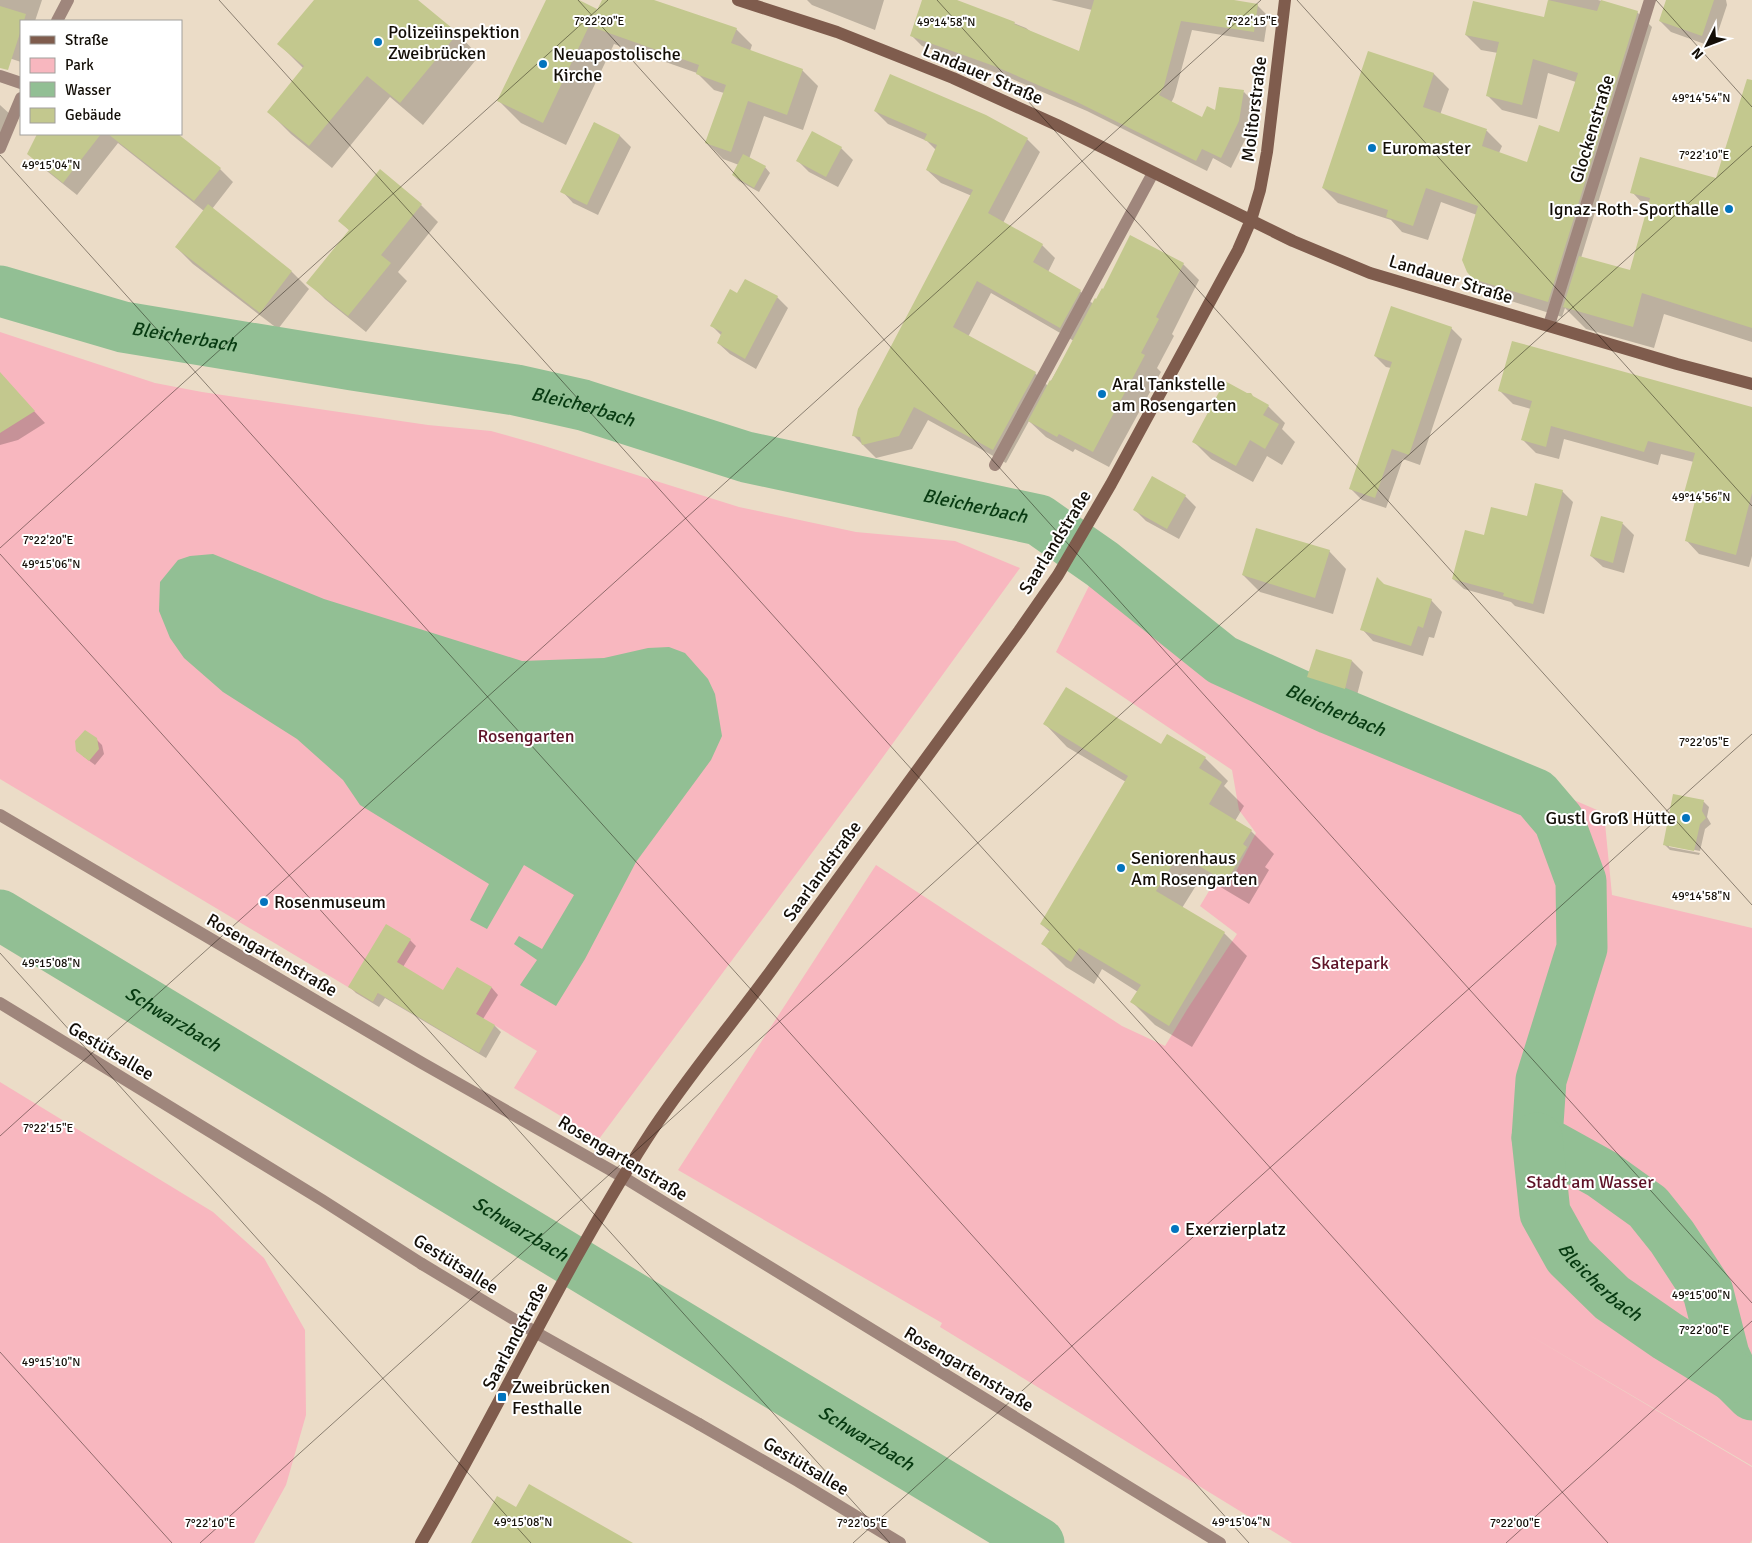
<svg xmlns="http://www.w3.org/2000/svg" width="1752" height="1543" viewBox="0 0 1752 1543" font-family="Signika,sans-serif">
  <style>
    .green { fill: #f8b7bf }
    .water { fill: #92bf94 }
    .shadow { fill: #0003; fill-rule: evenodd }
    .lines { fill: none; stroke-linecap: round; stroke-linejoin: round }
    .river { stroke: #92bf94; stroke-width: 51 }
    .building { fill: #c3c88e }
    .lane { stroke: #9f867c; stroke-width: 12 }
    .street { stroke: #9f867c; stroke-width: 12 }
    .secondary { stroke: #7f5c4d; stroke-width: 12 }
    .ticks { fill: none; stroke: #130e07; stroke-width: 1; stroke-opacity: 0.45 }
    .poi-dot { fill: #0374be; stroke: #fff; stroke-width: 2 }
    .labels { text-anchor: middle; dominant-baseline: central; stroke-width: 4; stroke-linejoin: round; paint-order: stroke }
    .poi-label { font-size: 18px; fill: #130e07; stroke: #fff; text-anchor: start }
    .street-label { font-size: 18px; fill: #130e07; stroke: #fff }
    .park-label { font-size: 18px; fill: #5e1327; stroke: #fff }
    .water-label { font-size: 19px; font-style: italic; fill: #073a11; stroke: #fff }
    .ticks-label { font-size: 12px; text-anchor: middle; fill: #130e07; stroke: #fff; stroke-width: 4; stroke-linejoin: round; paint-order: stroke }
  </style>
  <rect width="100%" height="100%" fill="#ebdcc7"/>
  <path class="green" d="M 0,332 L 155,383 L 202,392 L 428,425 L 491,431 L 541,445 L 739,507 L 856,532 L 955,541 L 1020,568 L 875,768 L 599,1139 L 514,1088 L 537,1051 L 476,1014 L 467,1030 L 385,981 L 373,1002 L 0,779 Z
    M 1107,553 L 1198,631 L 1271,672 L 1370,712 L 1604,813 L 1612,895 L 1752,928 L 1752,1466 L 1490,1312 L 1752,1467 L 1752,1540 L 1750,1543 L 1292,1543 L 940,1327 L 942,1323 L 678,1170 L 876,865 L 1122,1026 L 1165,1046 L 1188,1008 L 1237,934 L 1200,906 L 1215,881 L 1229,885 L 1256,833 L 1239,810 L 1232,770 L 1056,652 L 1095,574 Z
    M 0,1082 L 213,1212 L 264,1258 L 305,1330 L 306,1415 L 286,1485 L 254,1543 L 0,1543 Z"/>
  <path class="water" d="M 213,554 L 324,599 L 522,661 L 604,658 L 648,648 L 669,647 L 685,653 L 708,679 L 715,694 L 722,736 L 711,760 L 636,862 L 585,959 L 556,1006 L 520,985 L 537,960 L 514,944 L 519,936 L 542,949 L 574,895 L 524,865 L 487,929 L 470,920 L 489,884 L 360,805 L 343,780 L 297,739 L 223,692 L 184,658 L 170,638 L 159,611 L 160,582 L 178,560 L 190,556 Z"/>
  <path class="shadow" d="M 0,0 L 42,0 L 35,21 L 21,21 L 21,62 L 0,55 Z
    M 315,0 L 411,0 L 457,33 L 479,56 L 423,125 L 390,97 L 332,168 L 291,134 L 269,112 L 304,69 L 279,44 Z
    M 547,0 L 576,0 L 598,11 L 603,0 L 651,0 L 736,29 L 752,45 L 750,51 L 802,70 L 818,86 L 803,130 L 764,116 L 749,159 L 765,167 L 770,173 L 759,192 L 739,181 L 733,175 L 739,165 L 723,159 L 707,143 L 724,93 L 714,90 L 697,73 L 614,44 L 566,145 L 521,123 L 499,101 Z
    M 807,0 L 884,0 L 875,30 L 812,5 Z
    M 924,0 L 955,0 L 1026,28 L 1031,32 L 1079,53 L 1092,10 L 1051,0 L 1227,0 L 1257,5 L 1268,16 L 1264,42 L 1192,30 L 1174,97 L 1171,103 L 1202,118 L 1216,112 L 1244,92 L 1254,102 L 1249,132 L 1231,168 L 1213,158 L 1207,171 L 1087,111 L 1005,76 L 922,46 L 912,36 Z
    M 1549,0 L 1598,0 L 1637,12 L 1652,27 L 1581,258 L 1631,272 L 1648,209 L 1632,192 L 1717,180 L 1752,115 L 1752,342 L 1664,314 L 1654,348 L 1586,329 L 1565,308 L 1562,317 L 1489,294 L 1474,278 L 1477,215 L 1441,202 L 1428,240 L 1402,232 L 1391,220 L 1338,203 L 1323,188 L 1369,53 L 1434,74 L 1449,89 L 1440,115 L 1487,131 L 1502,146 L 1499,153 L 1528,164 L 1560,133 L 1576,82 L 1548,73 L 1537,119 L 1502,110 L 1487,95 L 1498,53 L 1481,50 L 1466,35 L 1545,19 Z
    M 1667,0 L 1726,0 L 1727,5 L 1713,47 L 1671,32 L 1660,21 Z
    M 0,105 L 12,116 L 0,154 Z
    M 875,111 L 1027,139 L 1040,152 L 1003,223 L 1042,245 L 1055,258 L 1048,272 L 1080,291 L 1093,304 L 1183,264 L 1199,280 L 1172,334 L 1174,336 L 1157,368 L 1161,372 L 1109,467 L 1075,449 L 1073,452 L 1046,437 L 1029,421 L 1006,463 L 928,420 L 912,449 L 876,458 L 853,435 L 972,196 L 941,183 L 927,170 L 936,150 L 927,141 L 888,124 ZM 991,293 L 1074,341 L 1048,386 L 1035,373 L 968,337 Z
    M 594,123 L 620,136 L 631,147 L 598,215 L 573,203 L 562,191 Z
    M 813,133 L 841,148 L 853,160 L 838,187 L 809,172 L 798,161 Z
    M 38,134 L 175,134 L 220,169 L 233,182 L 212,209 L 292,272 L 309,289 L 278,329 L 193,264 L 176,247 L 204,211 L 118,143 L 77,195 L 43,168 L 29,154 Z
    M 421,205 L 438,222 L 398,272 L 407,281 L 366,332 L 325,299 L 308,282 L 350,231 L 340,221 Z
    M 738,295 L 777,297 L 788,308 L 756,369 L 730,354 L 718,343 L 722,336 L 712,326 Z
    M 1451,328 L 1462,339 L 1420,465 L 1403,459 L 1386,508 L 1362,500 L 1351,489 L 1391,368 L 1386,367 L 1375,356 Z
    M 0,374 L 45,423 L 18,440 L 0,445 Z
    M 1500,391 L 1752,408 L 1752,556 L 1749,567 L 1699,554 L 1686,540 L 1696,503 L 1686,493 L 1694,462 L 1661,454 L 1658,465 L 1564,439 L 1559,459 L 1536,453 L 1523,440 L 1531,409 L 1513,404 Z
    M 1254,398 L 1268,406 L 1285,423 L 1282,429 L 1295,442 L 1282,465 L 1267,456 L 1253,482 L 1211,459 L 1193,441 Z
    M 1562,491 L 1573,502 L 1544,614 L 1515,606 L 1511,602 L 1464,589 L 1453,579 Z
    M 1185,496 L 1196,507 L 1179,539 L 1146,521 L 1135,510 Z
    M 1601,518 L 1623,524 L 1634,535 L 1624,573 L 1603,567 L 1591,556 Z
    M 1329,551 L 1346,569 L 1333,614 L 1260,592 L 1243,575 Z
    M 1384,586 L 1431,600 L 1442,612 L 1434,638 L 1429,637 L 1423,656 L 1373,641 L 1362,629 Z
    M 1352,661 L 1363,672 L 1356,699 L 1319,688 L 1308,676 Z
    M 1045,724 L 1162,746 L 1205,758 L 1228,781 L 1224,786 L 1244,806 L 1235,821 L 1251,831 L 1274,854 L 1265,867 L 1269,870 L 1249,904 L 1202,876 L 1182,908 L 1224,933 L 1247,956 L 1192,1047 L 1155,1025 L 1132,1002 L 1138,992 L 1102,969 L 1094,984 L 1066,967 L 1043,944 L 1050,932 L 1041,924 L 1126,782 L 1067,747 Z
    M 96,739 L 102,745 L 104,754 L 95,765 L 83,756 Z
    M 1674,796 L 1704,802 L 1709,807 L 1707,817 L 1711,824 L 1705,829 L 1700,851 L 1669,845 L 1669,847 L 1700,853 L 1699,855 L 1670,850 L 1664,844 Z
    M 410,940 L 416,946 L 403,967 L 444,992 L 458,969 L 492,988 L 498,995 L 483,1019 L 495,1026 L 501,1032 L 486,1058 L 385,998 L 379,1007 L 356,993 L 350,987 Z"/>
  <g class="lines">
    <g class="river">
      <path id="s1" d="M 0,291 L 123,327 L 353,365 L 516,390 L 583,405 L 746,457 L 1039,520 L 1102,564 L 1222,660 L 1330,709 L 1536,794 L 1559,821 L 1581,881 L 1582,948 L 1541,1080 L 1537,1138 L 1602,1174 L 1648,1207 L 1672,1237 L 1708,1292 L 1724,1355 L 1734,1377 L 1752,1395"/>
      <path id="s2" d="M 0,915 L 1039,1543"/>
      <path id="s3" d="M 1537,1138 L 1545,1213 L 1569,1256 L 1612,1298 L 1667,1336 L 1734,1377"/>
    </g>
  </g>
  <path class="building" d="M 314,0 L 418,0 L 458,33 L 400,103 L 367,76 L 309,146 L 267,112 L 304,66 L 277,44 Z
    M 546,0 L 579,0 L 597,9 L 543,123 L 497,101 Z
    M 602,0 L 654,0 L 737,28 L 731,43 L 803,69 L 787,115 L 748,101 L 731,152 L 705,143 L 726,85 L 696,74 L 699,65 L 589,26 Z
    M 922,0 L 957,0 L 1015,22 L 1014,24 L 1079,51 L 1094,0 L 1234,0 L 1258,4 L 1254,32 L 1181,21 L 1164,86 L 1159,95 L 1202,117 L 1207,106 L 1215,110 L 1219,87 L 1244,90 L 1239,121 L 1221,158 L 1202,149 L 1196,161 L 1075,101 L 994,66 L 910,36 Z
    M 1548,0 L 1597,11 L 1601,0 L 1638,11 L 1548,302 L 1473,279 L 1467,272 L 1462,260 L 1478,206 L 1426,188 L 1413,226 L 1386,217 L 1388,210 L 1322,188 L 1368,51 L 1434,73 L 1423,107 L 1487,129 L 1482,146 L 1527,162 L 1539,125 L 1559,132 L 1578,73 L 1533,59 L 1522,105 L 1486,96 L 1499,42 L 1465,35 L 1473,1 L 1544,17 Z
    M 1666,0 L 1714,0 L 1702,36 L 1659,21 Z
    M 0,6 L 26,14 L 24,21 L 21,21 L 21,30 L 8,70 L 0,68 Z
    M 890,74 L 986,115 L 1028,138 L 988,213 L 1043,244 L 1033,262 L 1081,290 L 1060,328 L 977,281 L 953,327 L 1036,372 L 993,450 L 914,407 L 899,436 L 862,445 L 860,437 L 852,436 L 858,409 L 973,190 L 926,170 L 937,145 L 924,140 L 927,134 L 874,111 Z
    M 1747,79 L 1752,80 L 1752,328 L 1642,293 L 1633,327 L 1563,307 L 1579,256 L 1630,270 L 1650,198 L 1630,193 L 1640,157 L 1716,178 Z
    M 594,122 L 620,135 L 587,205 L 560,192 Z
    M 812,131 L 842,147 L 826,177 L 796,161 Z
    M 37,134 L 101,134 L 63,183 L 27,154 Z
    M 108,134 L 178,134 L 221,168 L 194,201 Z
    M 743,154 L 766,166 L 754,188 L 732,175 Z
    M 380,169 L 422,204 L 381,255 L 391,263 L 348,316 L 306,283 L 349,230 L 338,221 Z
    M 208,204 L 292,271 L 260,313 L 175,247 Z
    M 1130,235 L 1184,263 L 1156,317 L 1159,319 L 1141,353 L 1145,355 L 1093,452 L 1059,434 L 1057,437 L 1028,421 L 1050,380 L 1051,381 L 1095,298 L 1096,299 L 1102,288 L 1103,289 Z
    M 745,279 L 778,296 L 745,359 L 717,343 L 722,332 L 710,326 L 730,289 L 737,293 Z
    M 1391,306 L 1452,327 L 1409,455 L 1392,449 L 1375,498 L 1349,489 L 1392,362 L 1374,356 Z
    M 1512,341 L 1752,407 L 1752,493 L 1736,555 L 1685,541 L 1696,497 L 1684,493 L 1695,453 L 1648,441 L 1644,452 L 1551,426 L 1546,447 L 1521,440 L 1532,401 L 1498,391 Z
    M 0,372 L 35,411 L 0,433 Z
    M 1225,381 L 1247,393 L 1251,393 L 1253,396 L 1269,405 L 1263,415 L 1279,424 L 1265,449 L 1250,440 L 1236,466 L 1192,442 Z
    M 1152,476 L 1186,495 L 1167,529 L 1133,510 Z
    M 1535,483 L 1563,490 L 1533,604 L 1503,596 L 1504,593 L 1452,579 L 1465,530 L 1484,535 L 1491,507 L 1527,516 Z
    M 1601,516 L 1623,522 L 1613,563 L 1590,556 Z
    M 1256,528 L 1330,550 L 1315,598 L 1242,575 Z
    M 1377,577 L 1384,584 L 1432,599 L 1423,628 L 1418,626 L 1411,646 L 1360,630 Z
    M 1316,649 L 1352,660 L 1345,689 L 1307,677 Z
    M 1066,687 L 1161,744 L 1167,734 L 1206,757 L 1199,768 L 1222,782 L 1209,804 L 1252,830 L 1243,844 L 1247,847 L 1226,882 L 1179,854 L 1156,891 L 1225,932 L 1169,1026 L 1130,1002 L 1141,985 L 1079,948 L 1071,962 L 1041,944 L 1050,930 L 1040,924 L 1128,776 L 1043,724 Z
    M 85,730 L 97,738 L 99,749 L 89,761 L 76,751 L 75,741 Z
    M 1673,794 L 1704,800 L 1702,811 L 1706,818 L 1700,824 L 1694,851 L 1663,845 Z
    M 386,924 L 411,939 L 397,962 L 443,990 L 457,967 L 492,987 L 476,1014 L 495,1025 L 479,1053 L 378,993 L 373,1002 L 348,987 Z
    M 529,1484 L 633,1543 L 471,1543 L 497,1496 L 516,1507 Z"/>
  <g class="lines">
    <path class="lane" d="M 995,465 L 1153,173
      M 0,1003 L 322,1200 L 422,1264
      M 699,1424 L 798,1481 L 900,1543"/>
    <path class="street" d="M 57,21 L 68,0
      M 0,76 L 21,83
      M 0,148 L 21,98
      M 1549,325 L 1650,0
      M 0,815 L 422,1063 L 623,1177 L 1220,1543
      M 422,1264 L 535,1332 L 699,1424"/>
    <path class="secondary" d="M 738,0 L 837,32 L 953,78 L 1057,125 L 1293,241 L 1370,273 L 1677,364 L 1752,384
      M 421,1543 C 498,1410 563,1270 646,1140 C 683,1082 729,1028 770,972 C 853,859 936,745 1019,631 L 1058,575 L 1111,484 L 1238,250 L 1251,220 L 1260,190 L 1267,152 L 1285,0"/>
  </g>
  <path class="ticks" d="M 219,0 L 1608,1543M 578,0 L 1752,1303M 937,0 L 1752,905M 1297,0 L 1752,506M 1656,0 L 1752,107M 0,155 L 1249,1543M 0,548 L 608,0M 0,554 L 890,1543M 0,953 L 531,1543M 0,1136 L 1261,0M 0,1352 L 172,1543M 200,1543 L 1752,146M 853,1543 L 1752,734M 1506,1543 L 1752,1321"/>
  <g class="poi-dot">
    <circle cx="378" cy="42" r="5"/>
    <circle cx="543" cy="64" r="5"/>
    <circle cx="1372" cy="148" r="5"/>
    <circle cx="1729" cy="209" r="5"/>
    <circle cx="1102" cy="394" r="5"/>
    <circle cx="1686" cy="818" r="5"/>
    <circle cx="1121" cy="868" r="5"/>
    <circle cx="264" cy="902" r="5"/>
    <circle cx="1175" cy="1229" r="5"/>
    <rect x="497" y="1392" width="10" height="10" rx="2.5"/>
  </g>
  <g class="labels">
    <g class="poi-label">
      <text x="388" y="32">Polizeiinspektion<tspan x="388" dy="21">Zweibrücken</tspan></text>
      <text x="553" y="54">Neuapostolische<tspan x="553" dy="21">Kirche</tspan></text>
      <text x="1382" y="148">Euromaster</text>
      <text x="1719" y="209" text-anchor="end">Ignaz-Roth-Sporthalle</text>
      <text x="1112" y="384">Aral Tankstelle<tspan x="1112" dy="21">am Rosengarten</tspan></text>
      <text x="1676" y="818" text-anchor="end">Gustl Groß Hütte</text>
      <text x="1131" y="858">Seniorenhaus<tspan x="1131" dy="21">Am Rosengarten</tspan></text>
      <text x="274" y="902">Rosenmuseum</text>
      <text x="1185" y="1229">Exerzierplatz</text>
      <text x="512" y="1387">Zweibrücken<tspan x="512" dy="21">Festhalle</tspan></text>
    </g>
    <g class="street-label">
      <text transform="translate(983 74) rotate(23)">Landauer Straße</text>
      <text transform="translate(1254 109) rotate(-83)">Molitorstraße</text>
      <text transform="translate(1592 129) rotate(-73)">Glockenstraße</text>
      <text transform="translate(1451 279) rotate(17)">Landauer Straße</text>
      <text transform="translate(1055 542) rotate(-58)">Saarlandstraße</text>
      <text transform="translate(822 871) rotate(-54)">Saarlandstraße</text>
      <text transform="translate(272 955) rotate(30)">Rosengartenstraße</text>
      <text transform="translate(111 1051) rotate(31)">Gestütsallee</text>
      <text transform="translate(623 1158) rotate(31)">Rosengartenstraße</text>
      <text transform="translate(456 1264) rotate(32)">Gestütsallee</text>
      <text transform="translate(515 1336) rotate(-62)">Saarlandstraße</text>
      <text transform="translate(969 1369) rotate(31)">Rosengartenstraße</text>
      <text transform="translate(806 1466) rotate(31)">Gestütsallee</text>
    </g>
    <g class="park-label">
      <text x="526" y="736">Rosengarten</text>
      <text x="1350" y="963">Skatepark</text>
      <text x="1590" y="1182">Stadt am Wasser</text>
    </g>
    <g class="water-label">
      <text stroke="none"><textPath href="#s1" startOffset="190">Bleicherbach</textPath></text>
      <text stroke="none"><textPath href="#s1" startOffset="595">Bleicherbach</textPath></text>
      <text stroke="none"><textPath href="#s1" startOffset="1000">Bleicherbach</textPath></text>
      <text stroke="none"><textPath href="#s1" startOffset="1420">Bleicherbach</textPath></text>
      <text stroke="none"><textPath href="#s2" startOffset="202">Schwarzbach</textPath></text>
      <text stroke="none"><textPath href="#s2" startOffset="608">Schwarzbach</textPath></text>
      <text stroke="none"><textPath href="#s3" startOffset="165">Bleicherbach</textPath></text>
      <text stroke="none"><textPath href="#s2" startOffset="1012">Schwarzbach</textPath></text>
    </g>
  </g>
  <g class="ticks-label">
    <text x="599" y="25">7°22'20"E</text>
    <text x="1252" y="25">7°22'15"E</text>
    <text x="946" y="26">49°14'58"N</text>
    <text x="1701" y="102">49°14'54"N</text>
    <text x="1704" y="159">7°22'10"E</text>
    <text x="51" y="169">49°15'04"N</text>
    <text x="1701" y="501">49°14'56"N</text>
    <text x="48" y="544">7°22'20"E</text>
    <text x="51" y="568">49°15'06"N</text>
    <text x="1704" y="746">7°22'05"E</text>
    <text x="1701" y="900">49°14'58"N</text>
    <text x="51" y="967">49°15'08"N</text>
    <text x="48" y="1132">7°22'15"E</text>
    <text x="1701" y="1299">49°15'00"N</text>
    <text x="1704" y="1334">7°22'00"E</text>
    <text x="51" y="1366">49°15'10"N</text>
    <text x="523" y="1526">49°15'08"N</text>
    <text x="1241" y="1526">49°15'04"N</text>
    <text x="210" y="1527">7°22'10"E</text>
    <text x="862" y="1527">7°22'05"E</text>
    <text x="1515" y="1527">7°22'00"E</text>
  </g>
  <rect x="20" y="20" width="162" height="115" fill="#ffffff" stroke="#a19f9c"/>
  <rect x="30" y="36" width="25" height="8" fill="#7f5c4d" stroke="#a19f9c"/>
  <text x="65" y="45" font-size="15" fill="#130e07">Straße</text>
  <rect x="30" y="58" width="25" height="15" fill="#f8b7bf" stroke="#a19f9c"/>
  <text x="65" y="70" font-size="15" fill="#130e07">Park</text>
  <rect x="30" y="82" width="25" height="15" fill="#92bf94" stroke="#a19f9c"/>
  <text x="65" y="95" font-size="15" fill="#130e07">Wasser</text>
  <rect x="30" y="108" width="25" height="15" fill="#c3c88e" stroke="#a19f9c"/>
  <text x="65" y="120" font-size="15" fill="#130e07">Gebäude</text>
  <g transform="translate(1707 45) rotate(228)" stroke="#ffffff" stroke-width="4" paint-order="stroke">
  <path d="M0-4L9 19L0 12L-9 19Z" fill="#130e07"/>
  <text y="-8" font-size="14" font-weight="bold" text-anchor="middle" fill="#130e07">N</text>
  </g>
</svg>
